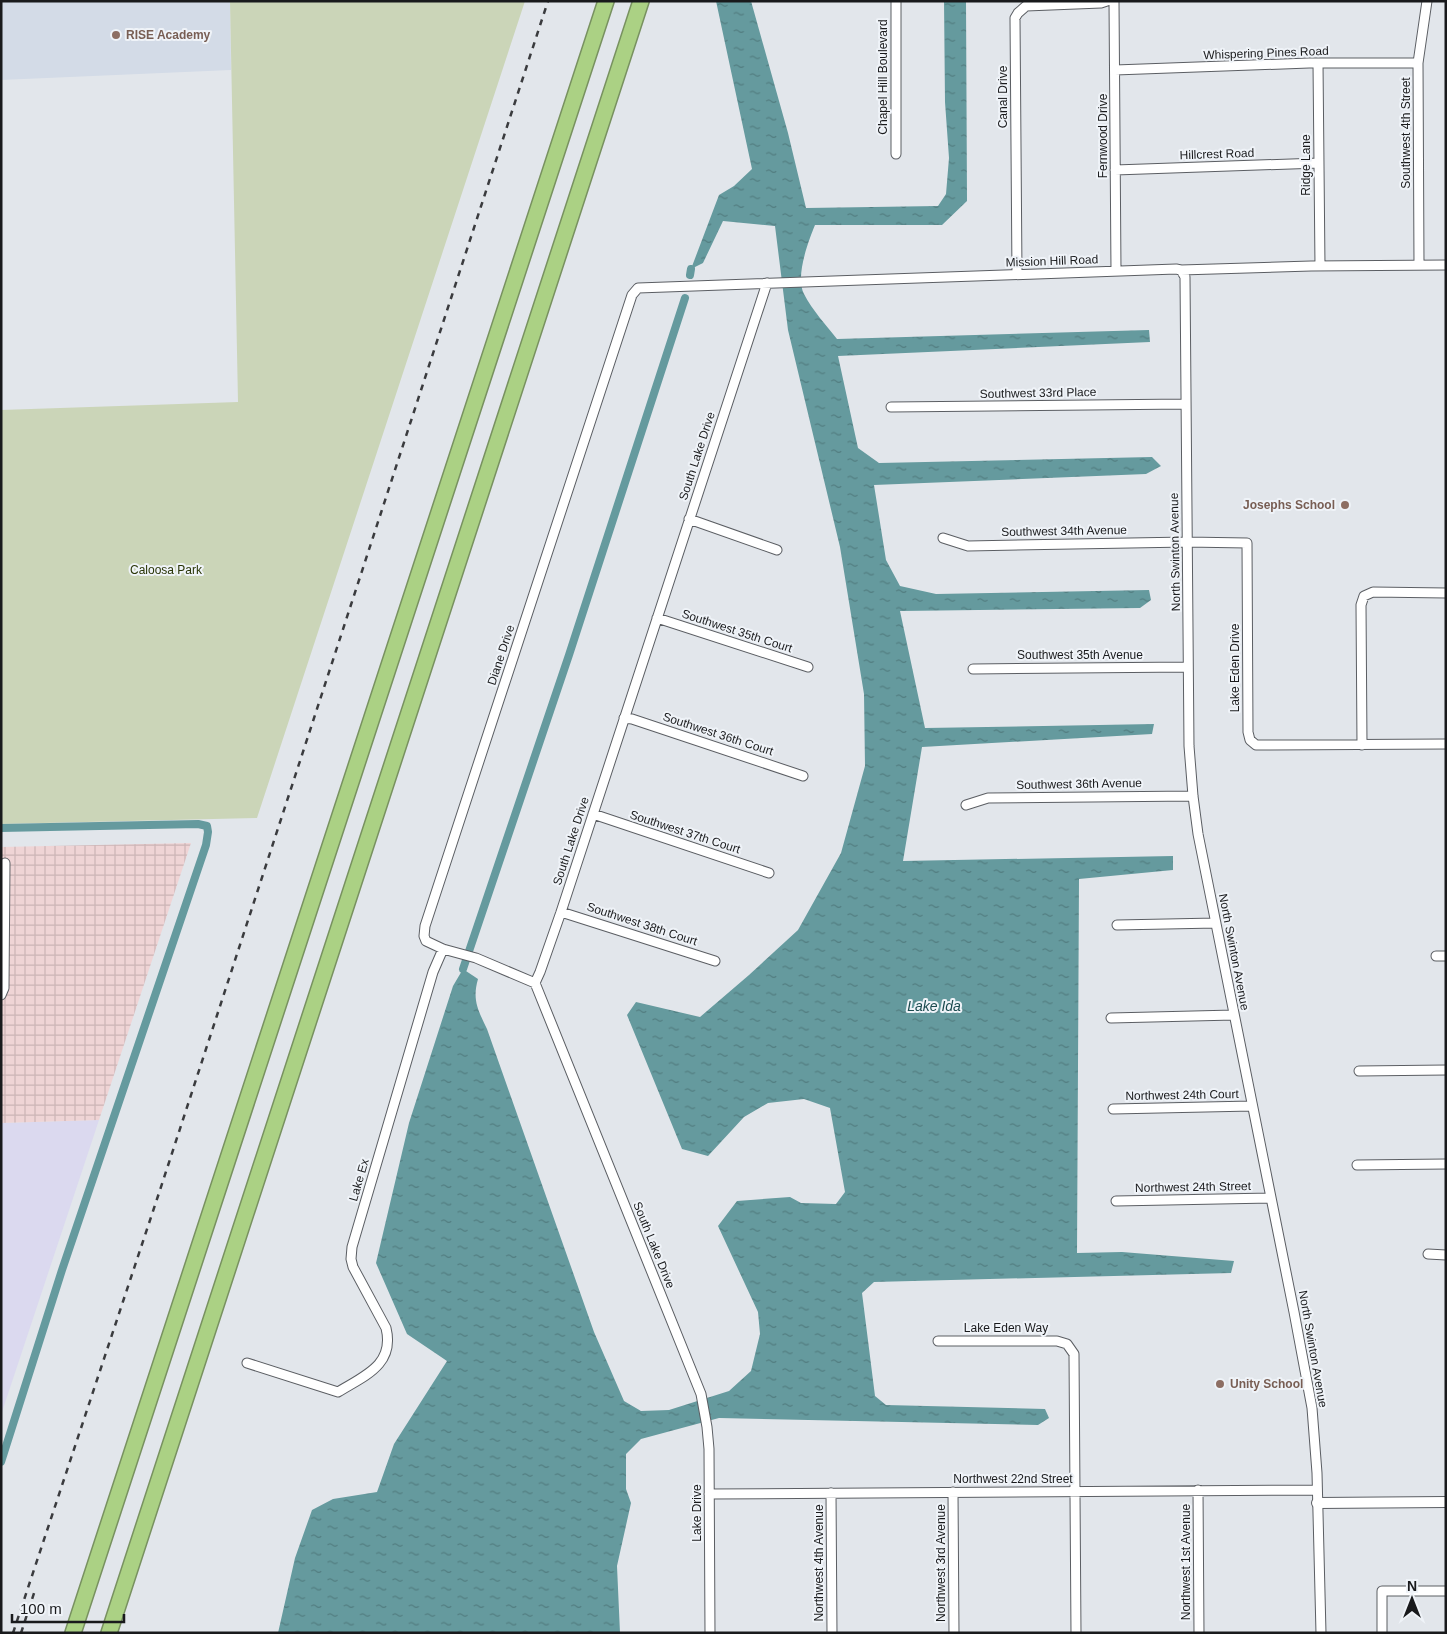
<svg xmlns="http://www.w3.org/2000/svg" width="1447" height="1634" viewBox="0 0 1447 1634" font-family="Helvetica,sans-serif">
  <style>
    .commercial { fill: #dbd9ef }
    .industrial { fill: url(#industrial-grid) }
    .built { fill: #d3dbe7 }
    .green { fill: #cbd5b8 }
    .water { fill: url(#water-ripples) }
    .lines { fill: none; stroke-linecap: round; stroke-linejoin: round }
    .canal { stroke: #659a9e; stroke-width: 8 }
    .minor-casing { stroke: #5b5e63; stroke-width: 11 }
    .tertiary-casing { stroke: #5b5e63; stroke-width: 12 }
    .motorway-casing { stroke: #789160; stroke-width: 18 }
    .minor { stroke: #fff; stroke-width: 9 }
    .tertiary { stroke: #fff; stroke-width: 10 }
    .motorway { stroke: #abd184; stroke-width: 15 }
    .rail { stroke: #3a3b3e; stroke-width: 2.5; stroke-dasharray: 6 6; stroke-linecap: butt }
    .education-dot { fill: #8d6e63; stroke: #eff3f8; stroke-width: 2 }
    .labels { text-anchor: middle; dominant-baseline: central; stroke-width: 4; stroke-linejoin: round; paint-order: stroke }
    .education-label { font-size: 12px; font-weight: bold; fill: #785e54; stroke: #eff3f8; text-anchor: start }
    .street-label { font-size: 12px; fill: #191a1c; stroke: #eff3f8 }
    .park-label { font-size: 12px; fill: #293506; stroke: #eff3f8 }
    .water-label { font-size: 14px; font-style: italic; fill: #1a4a4e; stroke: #eff3f8 }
  </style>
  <defs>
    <pattern id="industrial-grid" width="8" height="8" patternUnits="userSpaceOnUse" patternTransform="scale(1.25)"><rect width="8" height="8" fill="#efd4d5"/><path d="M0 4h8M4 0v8" fill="none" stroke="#ccb5b6"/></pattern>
    <pattern id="water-ripples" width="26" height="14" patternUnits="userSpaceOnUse" patternTransform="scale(1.25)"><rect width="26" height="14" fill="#659a9e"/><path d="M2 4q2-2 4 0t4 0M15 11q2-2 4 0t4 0" fill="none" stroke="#527d80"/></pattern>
  </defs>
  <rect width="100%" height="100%" fill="#e2e6eb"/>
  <path class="commercial" d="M 99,1120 L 1,1415 L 1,1123 Z"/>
  <path class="industrial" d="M 191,843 L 99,1120 L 1,1123 L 1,847 Z"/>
  <path class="built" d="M 1,1 L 230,1 L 231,70 L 1,80 Z"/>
  <path class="green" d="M 230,1 L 525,1 L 257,818 L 1,824 L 1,410 L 238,402 Z"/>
  <path class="water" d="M 716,1 L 751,1 L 788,133 L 806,208 L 938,206 L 946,194 L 949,158 L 945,102 L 944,1 L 966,1 L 967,201 L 942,225 L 815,225 C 808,242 795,277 804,294 C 812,310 827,326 837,339 L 1149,330 L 1150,342 L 838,356 L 858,448 L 879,463 L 1152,457 L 1161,466 L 1146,474 L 874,485 L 886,560 L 900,586 L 936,594 L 1149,590 L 1151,600 L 1140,608 L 900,611 L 925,728 L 1154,724 L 1152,734 L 922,747 L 903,861 L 1173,856 L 1173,870 L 1079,879 L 1077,1253 L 1122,1252 L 1234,1261 L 1231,1273 L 874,1282 L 862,1293 L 875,1396 L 886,1405 L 1045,1409 L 1049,1418 L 1038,1425 L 719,1418 L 641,1439 L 626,1454 L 626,1489 L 631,1503 L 617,1566 L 620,1633 L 278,1633 L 295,1558 L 312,1510 L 333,1499 L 377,1492 L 394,1444 L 447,1361 L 407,1334 L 376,1263 L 409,1123 L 453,986 L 463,969 L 478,979 C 472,1000 478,1010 487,1029 L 594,1332 L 624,1401 L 641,1411 L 669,1410 L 729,1391 L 751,1371 L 760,1334 L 758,1312 L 718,1226 L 737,1201 L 790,1197 L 801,1203 L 836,1204 L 845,1192 L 830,1108 L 804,1099 L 768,1103 L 744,1117 L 708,1156 L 682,1149 L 627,1015 L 636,1002 L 700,1017 L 749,975 L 798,930 L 841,853 L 865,766 L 864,694 L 840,547 L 788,330 L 775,226 L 723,221 L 703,263 L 691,269 L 719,195 L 734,186 L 752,169 Z"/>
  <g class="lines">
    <path class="canal" d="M 690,275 L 691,269
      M 1,828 L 198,824 L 207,826 L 208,832 L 206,845 L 62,1270 L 1,1462
      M 463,969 L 569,655 L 685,298"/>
    <g class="minor-casing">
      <path id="minor" d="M 1114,1 L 1116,271
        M 1318,63 L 1320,266
        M 1115,70 L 1309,63 L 1418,63
        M 896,154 L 896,1
        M 1115,170 L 1319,163
        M 1419,265 L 1418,63 L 1427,1
        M 1181,270 L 1185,277 L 1189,746 L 1193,796 L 1198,834 L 1294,1312 L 1312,1408 L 1317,1473 L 1321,1633
        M 1017,274 L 1015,18 L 1018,13 L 1026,6 L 1101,3 L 1107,1
        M 891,407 L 1186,404
        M 689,519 L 777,550
        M 943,538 L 968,546 L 1187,542 L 1247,543 L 1248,732 L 1250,740 L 1256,745 L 1446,744
        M 657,618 L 808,667
        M 973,669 L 1188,667
        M 624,718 L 632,719 L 803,776
        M 1362,745 L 1361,605 L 1364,596 L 1373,592 L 1446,593
        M 966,805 L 988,798 L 1193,796
        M 593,814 L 769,873
        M 561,912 L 715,961
        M 1117,925 L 1216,923
        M 1436,956 L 1446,956
        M 535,983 L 476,958 L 443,949 L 426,941 L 424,936 L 425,926 L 632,295 L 638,288 L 1176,269 L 1181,270 L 1311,266 L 1446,265
        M 1,995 L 4,988 L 5,863
        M 1111,1018 L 1234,1015
        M 1359,1071 L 1446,1070
        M 1113,1109 L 1252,1106
        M 1357,1165 L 1446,1164
        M 1116,1201 L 1271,1198
        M 1428,1254 L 1446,1255
        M 938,1341 L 1057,1341 L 1067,1344 L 1074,1354 L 1076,1633
        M 247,1363 L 338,1392 C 364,1376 395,1365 386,1328 L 353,1267 L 351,1259 L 352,1247 L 433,972 L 443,949
        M 1198,1490 L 1199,1633
        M 953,1492 L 954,1633
        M 831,1493 L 832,1633
        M 709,1494 L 1317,1490
        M 710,1633 L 709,1449 L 707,1427 L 701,1394 L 535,983 L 540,972 L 561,912 L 767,283
        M 1382,1633 L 1382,1591 L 1446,1591"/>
    </g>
    <g class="tertiary-casing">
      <path id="tertiary" d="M 1317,1503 L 1446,1502"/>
    </g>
    <g class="motorway-casing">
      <path id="motorway" d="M 73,1633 L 606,1
        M 109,1633 L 641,1"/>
    </g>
    <use href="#minor" class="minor"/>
    <use href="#tertiary" class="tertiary"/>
    <use href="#motorway" class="motorway"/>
    <path class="rail" d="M 13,1633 L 160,1190 L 548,1
      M 21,1633 L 35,1590"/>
  </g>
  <g class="education-dot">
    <circle cx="116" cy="35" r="5"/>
    <circle cx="1345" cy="505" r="5"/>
    <circle cx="1220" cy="1384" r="5"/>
  </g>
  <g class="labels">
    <g class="education-label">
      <text x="126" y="35">RISE Academy</text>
      <text x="1335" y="505" text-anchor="end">Josephs School</text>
      <text x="1230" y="1384">Unity School</text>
    </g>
    <g class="street-label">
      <text transform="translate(1266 53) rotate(-2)">Whispering Pines Road</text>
      <text transform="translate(883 77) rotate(-90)">Chapel Hill Boulevard</text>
      <text transform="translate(1003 97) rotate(-90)">Canal Drive</text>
      <text transform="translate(1406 133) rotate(-90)">Southwest 4th Street</text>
      <text transform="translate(1103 136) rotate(-90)">Fernwood Drive</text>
      <text transform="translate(1217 154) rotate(-2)">Hillcrest Road</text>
      <text transform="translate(1306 165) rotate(-90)">Ridge Lane</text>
      <text transform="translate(1052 261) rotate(-2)">Mission Hill Road</text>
      <text transform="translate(1038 393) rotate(-1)">Southwest 33rd Place</text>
      <text transform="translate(697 456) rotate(-72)">South Lake Drive</text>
      <text transform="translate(1064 531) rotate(-1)">Southwest 34th Avenue</text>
      <text transform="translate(1175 552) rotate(-91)">North Swinton Avenue</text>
      <text transform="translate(737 631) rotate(18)">Southwest 35th Court</text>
      <text transform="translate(501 655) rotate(-72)">Diane Drive</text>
      <text x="1080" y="655">Southwest 35th Avenue</text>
      <text transform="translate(1235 668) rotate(-90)">Lake Eden Drive</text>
      <text transform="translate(718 734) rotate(18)">Southwest 36th Court</text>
      <text transform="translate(1079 784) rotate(-1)">Southwest 36th Avenue</text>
      <text transform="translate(685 832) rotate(18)">Southwest 37th Court</text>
      <text transform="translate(571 841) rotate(-72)">South Lake Drive</text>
      <text transform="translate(642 924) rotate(18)">Southwest 38th Court</text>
      <text transform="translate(1234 952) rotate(79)">North Swinton Avenue</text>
      <text transform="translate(1182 1095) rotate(-1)">Northwest 24th Court</text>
      <text transform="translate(359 1180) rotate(-74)">Lake Ex</text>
      <text transform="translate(1193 1187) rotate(-1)">Northwest 24th Street</text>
      <text transform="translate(654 1245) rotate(68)">South Lake Drive</text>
      <text x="1006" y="1328">Lake Eden Way</text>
      <text transform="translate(1313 1349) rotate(80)">North Swinton Avenue</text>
      <text x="1013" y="1479">Northwest 22nd Street</text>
      <text transform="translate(697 1513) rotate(-90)">Lake Drive</text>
      <text transform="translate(1186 1562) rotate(-90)">Northwest 1st Avenue</text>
      <text transform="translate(819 1563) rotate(-90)">Northwest 4th Avenue</text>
      <text transform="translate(941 1563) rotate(-90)">Northwest 3rd Avenue</text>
    </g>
    <g class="park-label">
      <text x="166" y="570">Caloosa Park</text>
    </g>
    <g class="water-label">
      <text x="934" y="1006">Lake Ida</text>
    </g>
  </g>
  <rect width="1447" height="1634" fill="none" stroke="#191a1c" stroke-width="5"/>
  <g transform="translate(1412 1599)" stroke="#eff3f8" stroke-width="4" paint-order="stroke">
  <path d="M0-4L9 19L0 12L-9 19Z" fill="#191a1c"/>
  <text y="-8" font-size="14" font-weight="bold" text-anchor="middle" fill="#191a1c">N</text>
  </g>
  <path d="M12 1614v8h112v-8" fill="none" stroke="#191a1c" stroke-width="2.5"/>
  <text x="20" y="1614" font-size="15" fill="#191a1c" stroke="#eff3f8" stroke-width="4" paint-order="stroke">100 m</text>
</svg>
